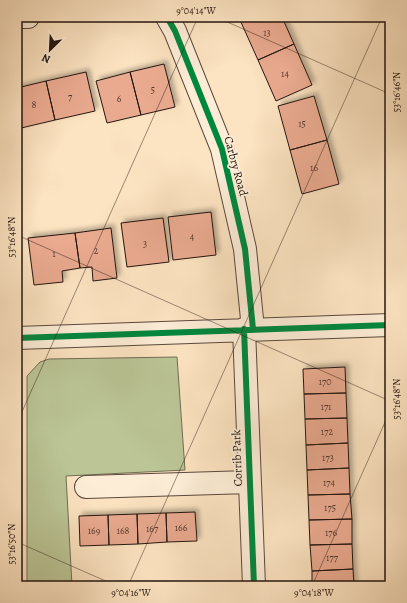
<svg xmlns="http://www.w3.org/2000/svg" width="407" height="603" viewBox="0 0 407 603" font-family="Alegreya,serif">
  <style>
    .green { fill: #bbc596; stroke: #706e52 }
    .building { fill: #eaaa90; stroke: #24160f; filter: url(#shadow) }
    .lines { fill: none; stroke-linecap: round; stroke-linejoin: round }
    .minor-casing { stroke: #5a493c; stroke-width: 24 }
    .minor { stroke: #fdedd7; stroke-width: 22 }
    .cycleway-casing { stroke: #fdedd7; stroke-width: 8 }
    .cycleway { stroke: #00873e; stroke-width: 6 }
    .ticks { fill: none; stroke: #24160f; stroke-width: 1; stroke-opacity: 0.45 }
    .labels { text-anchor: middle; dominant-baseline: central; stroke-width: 3.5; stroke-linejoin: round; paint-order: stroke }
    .number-label { font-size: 10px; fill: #563b2f }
    .street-label { font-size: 12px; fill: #24160f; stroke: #fdedd7 }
    .neatline { fill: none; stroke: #24160f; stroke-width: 1.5 }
    .ticks-label { font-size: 10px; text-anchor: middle; fill: #24160f }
  </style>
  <defs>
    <filter id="shadow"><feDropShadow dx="3.5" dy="-3.5" stdDeviation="2" flood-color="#0004"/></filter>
  </defs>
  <rect width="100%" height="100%" fill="#fce3c1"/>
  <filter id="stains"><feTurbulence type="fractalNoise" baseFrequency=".005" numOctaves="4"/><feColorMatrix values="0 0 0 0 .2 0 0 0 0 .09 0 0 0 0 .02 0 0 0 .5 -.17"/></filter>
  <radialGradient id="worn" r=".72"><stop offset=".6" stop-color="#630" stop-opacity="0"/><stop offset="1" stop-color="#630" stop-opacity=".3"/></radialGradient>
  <path class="green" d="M 177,357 L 185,470 L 66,476 L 72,586 L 27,586 L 27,376 L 40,362 L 49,359 Z"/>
  <path class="building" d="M 245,17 L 282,17 L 294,44 L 258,60 L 240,20 Z
    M 294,44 L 312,85 L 276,101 L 258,60 Z
    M 164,64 L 175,107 L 141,115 L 130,72 Z
    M 86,72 L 95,111 L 55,120 L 46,81 Z
    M 130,72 L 141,115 L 107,123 L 96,81 Z
    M 46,81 L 55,120 L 17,129 L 17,88 Z
    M 314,96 L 327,140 L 290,150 L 278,106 Z
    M 327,140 L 339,184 L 302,194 L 290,150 Z
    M 211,212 L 216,255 L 173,260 L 168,217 Z
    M 163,218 L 169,262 L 127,267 L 121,223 Z
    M 111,228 L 117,278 L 93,281 L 92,267 L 80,268 L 75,233 Z
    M 75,233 L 80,268 L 62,271 L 63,282 L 34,285 L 28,238 Z
    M 345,367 L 346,393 L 304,394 L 303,369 Z
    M 386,377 L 390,377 L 390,415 L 388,415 Z
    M 346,393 L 347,418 L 305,419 L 304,394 Z
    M 347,418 L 348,443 L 306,445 L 305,419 Z
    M 348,443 L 349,468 L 307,470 L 306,445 Z
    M 349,468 L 350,494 L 308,495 L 307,470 Z
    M 350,494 L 352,519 L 309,520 L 308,495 Z
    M 195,512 L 197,541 L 167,542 L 166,513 Z
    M 166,513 L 167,542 L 138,544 L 137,514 Z
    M 137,514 L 138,544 L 109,545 L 108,515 Z
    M 108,515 L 109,545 L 80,546 L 79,516 Z
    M 352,519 L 352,544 L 310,545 L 309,520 Z
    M 352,544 L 353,569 L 312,571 L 310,545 Z
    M 353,569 L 354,586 L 312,586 L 312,571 Z"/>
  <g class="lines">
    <g class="minor-casing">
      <path id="minor" d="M 20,17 L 28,17
        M 167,17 L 175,31 L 222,149 L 245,249 L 253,329
        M 244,329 L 254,586
        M 17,338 L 390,325
        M 86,487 L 249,482"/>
    </g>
    <use href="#minor" class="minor"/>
    <g class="cycleway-casing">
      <path id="cycleway" d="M 167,17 L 175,31 L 222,149 L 245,249 L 253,329
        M 244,329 L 254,586
        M 17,338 L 390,325"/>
    </g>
    <use href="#cycleway" class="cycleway"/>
  </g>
  <path class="ticks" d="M 216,17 L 390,94M 17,235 L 390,401M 17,423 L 198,17M 17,542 L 117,586M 128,586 L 382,17M 312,586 L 390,411"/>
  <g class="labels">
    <g class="number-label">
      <text x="267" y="32">13</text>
      <text x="285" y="73">14</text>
      <text x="153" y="89">5</text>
      <text x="70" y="96">7</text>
      <text x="119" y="98">6</text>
      <text x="34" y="104">8</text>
      <text x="302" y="123">15</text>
      <text x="314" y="167">16</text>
      <text x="192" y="236">4</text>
      <text x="145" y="243">3</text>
      <text x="96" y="250">2</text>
      <text x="54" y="253">1</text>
      <text x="325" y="381">170</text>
      <text x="326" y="406">171</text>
      <text x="327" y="431">172</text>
      <text x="328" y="457">173</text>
      <text x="329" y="482">174</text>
      <text x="330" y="507">175</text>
      <text x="181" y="527">166</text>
      <text x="152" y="528">167</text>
      <text x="94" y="530">169</text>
      <text x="123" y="530">168</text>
      <text x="331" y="532">176</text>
      <text x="332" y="557">177</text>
    </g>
    <g class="street-label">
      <text transform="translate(236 166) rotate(75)">Carbry Road</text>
      <text transform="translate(237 458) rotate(-92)">Corrib Park</text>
    </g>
  </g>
  <rect width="407" height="603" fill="none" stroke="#fce3c1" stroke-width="44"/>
  <g transform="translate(50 50) rotate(204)" stroke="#fdedd7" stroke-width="3" paint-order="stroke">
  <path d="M0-3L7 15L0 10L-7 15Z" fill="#24160f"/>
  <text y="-6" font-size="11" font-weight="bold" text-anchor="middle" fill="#24160f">N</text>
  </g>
  <rect x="22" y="22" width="363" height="559" class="neatline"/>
  <g class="ticks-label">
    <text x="196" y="14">9°04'14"W</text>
    <text transform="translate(396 92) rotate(-90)" y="4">53°16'46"N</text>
    <text transform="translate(11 237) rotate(-90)" y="4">53°16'48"N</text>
    <text transform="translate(396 399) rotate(-90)" y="4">53°16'48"N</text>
    <text transform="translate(11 544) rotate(-90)" y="4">53°16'50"N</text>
    <text x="131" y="596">9°04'16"W</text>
    <text x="314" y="596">9°04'18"W</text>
  </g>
  <rect width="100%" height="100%" filter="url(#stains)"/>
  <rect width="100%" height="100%" fill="url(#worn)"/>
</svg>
